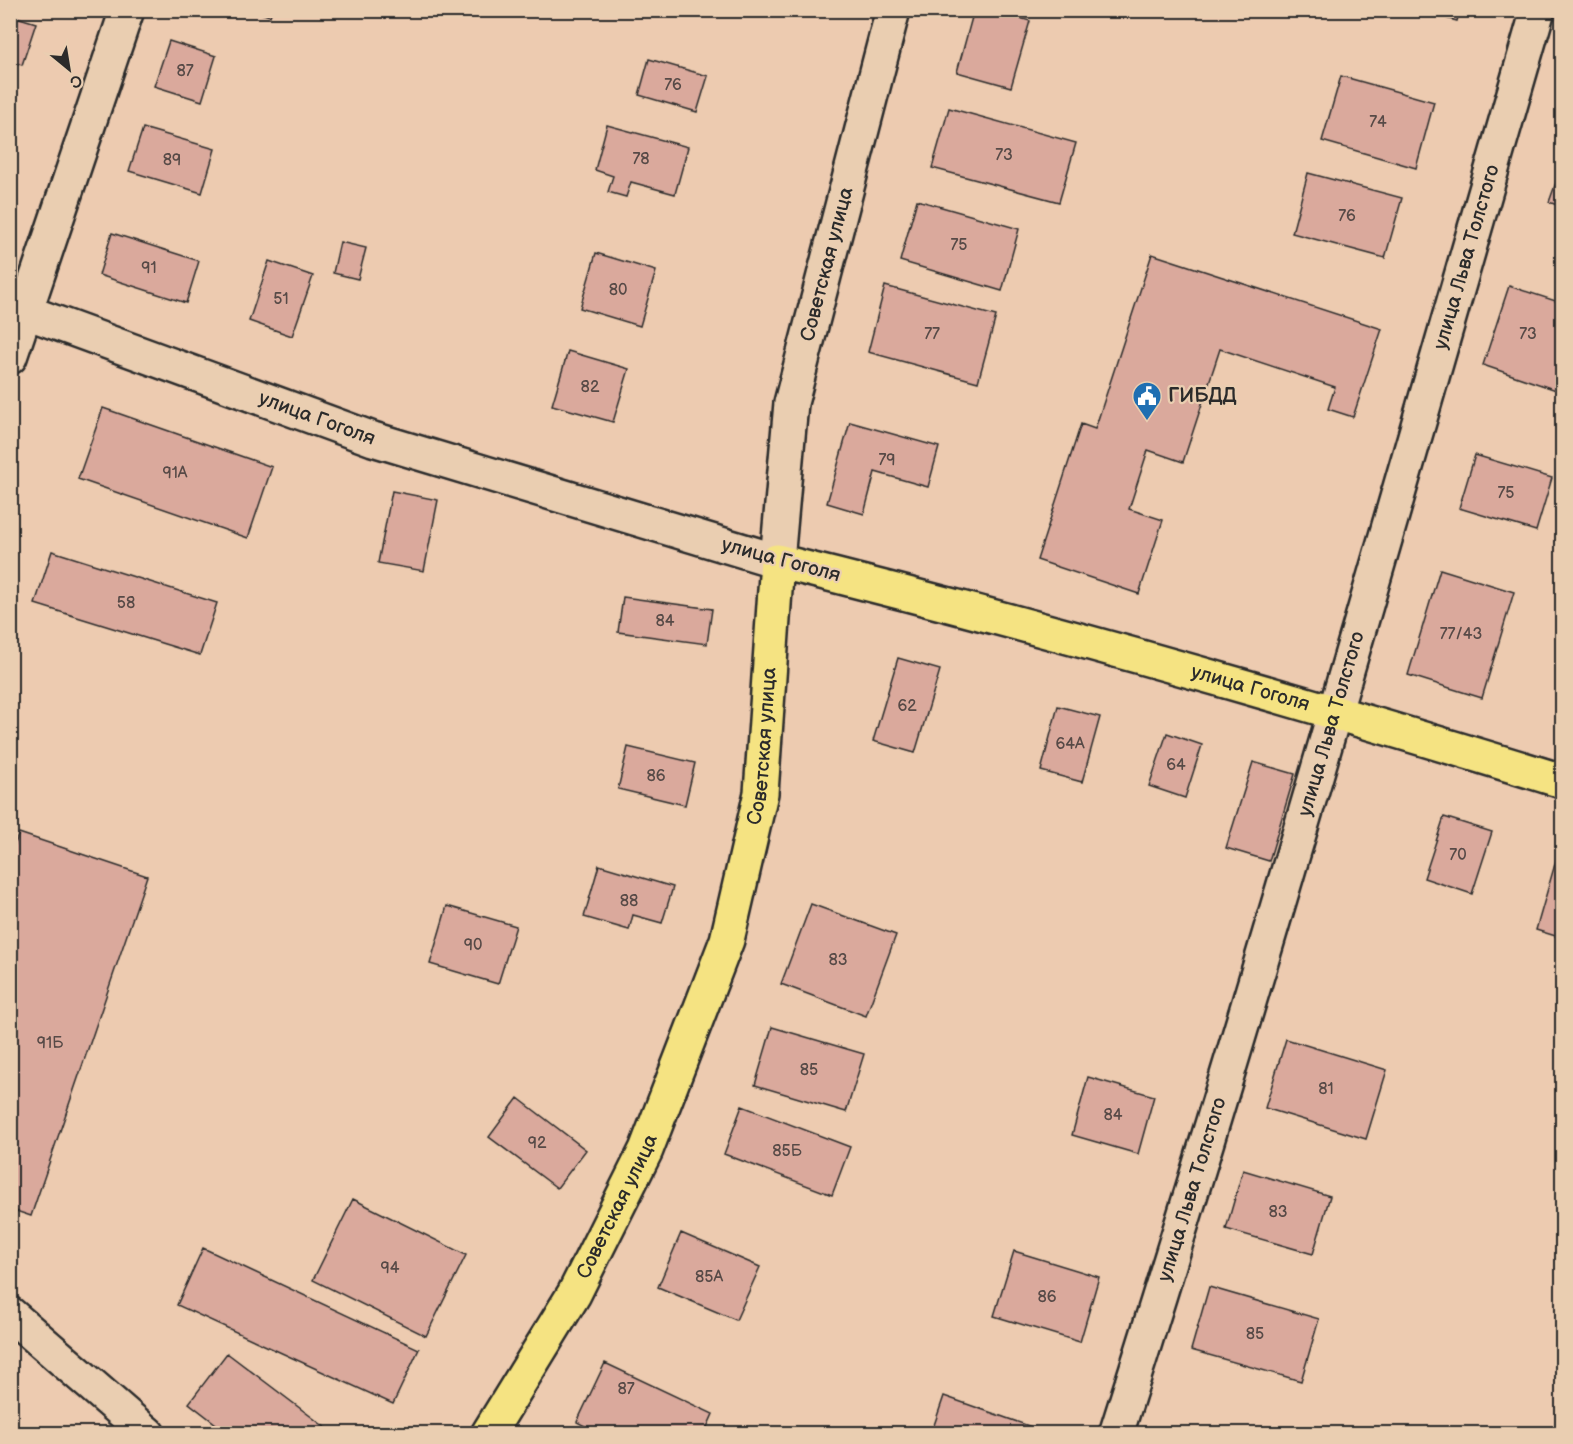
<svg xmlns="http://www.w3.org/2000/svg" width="1573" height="1444" viewBox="0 0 1573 1444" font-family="'Balsamiq Sans',sans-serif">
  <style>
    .building { fill: #daa99c; stroke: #2b2b2b; stroke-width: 1.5 }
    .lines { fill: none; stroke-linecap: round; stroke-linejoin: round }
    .minor-casing { stroke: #2b2b2b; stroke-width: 38 }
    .secondary-casing { stroke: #2b2b2b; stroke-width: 38 }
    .primary-casing { stroke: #2b2b2b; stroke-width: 38 }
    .minor { stroke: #eaceb1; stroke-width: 33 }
    .secondary { stroke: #eaceb1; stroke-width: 33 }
    .primary { stroke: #f5e382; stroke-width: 33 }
    .labels { text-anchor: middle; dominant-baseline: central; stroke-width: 4.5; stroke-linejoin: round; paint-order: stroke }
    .number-label { font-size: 16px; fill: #574a47 }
    .street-label { font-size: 20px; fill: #2b2b2b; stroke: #eaceb1 }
    .poi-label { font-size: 20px; font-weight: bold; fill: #2b2b2b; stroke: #eaceb1; text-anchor: start }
  </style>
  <rect width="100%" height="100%" fill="#edcbb0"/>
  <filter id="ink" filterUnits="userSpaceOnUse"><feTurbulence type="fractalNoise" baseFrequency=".0167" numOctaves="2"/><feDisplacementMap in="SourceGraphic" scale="12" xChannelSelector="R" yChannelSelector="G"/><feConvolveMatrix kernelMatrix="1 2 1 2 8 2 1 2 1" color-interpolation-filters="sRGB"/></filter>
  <g filter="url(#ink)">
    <path class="building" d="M 251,10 L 272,10 L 270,16 Z
      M 974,10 L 993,10 L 1030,21 L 1011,87 L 957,72 Z
      M 1415,10 L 1460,10 L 1457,21 Z
      M 10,15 L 36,23 L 22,65 L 10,61 Z
      M 169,41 L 216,56 L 202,101 L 154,86 Z
      M 649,59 L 708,76 L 697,112 L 639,95 Z
      M 1341,76 L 1434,102 L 1416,168 L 1322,141 Z
      M 949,108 L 1076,143 L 1059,202 L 932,168 Z
      M 607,125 L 688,147 L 675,194 L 631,182 L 626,197 L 608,192 L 613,176 L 595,170 Z
      M 143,128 L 215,149 L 202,193 L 129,171 Z
      M 1562,166 L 1562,207 L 1549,202 Z
      M 1308,173 L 1402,198 L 1385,258 L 1292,233 Z
      M 917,200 L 1019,229 L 1002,291 L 900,261 Z
      M 112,233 L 199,261 L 186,303 L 99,275 Z
      M 340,242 L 366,248 L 358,279 L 333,273 Z
      M 596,253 L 656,271 L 640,326 L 580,308 Z
      M 1152,254 L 1382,329 L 1353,417 L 1328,409 L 1335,387 L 1220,349 L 1183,462 L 1148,450 L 1129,509 L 1163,520 L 1139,594 L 1037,560 L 1081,424 L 1095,429 Z
      M 269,261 L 313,276 L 292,336 L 249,321 Z
      M 885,286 L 996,316 L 978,382 L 868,352 Z
      M 1509,286 L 1562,303 L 1562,392 L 1483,365 Z
      M 568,351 L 629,369 L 613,422 L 552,405 Z
      M 103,408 L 272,467 L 248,538 L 78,479 Z
      M 850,422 L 939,447 L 928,487 L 875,472 L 864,514 L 827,503 Z
      M 1475,455 L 1552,478 L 1536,531 L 1459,508 Z
      M 392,491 L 438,500 L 424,571 L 378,563 Z
      M 52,551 L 217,603 L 200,655 L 35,604 Z
      M 1440,569 L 1514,592 L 1482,698 L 1408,675 Z
      M 623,597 L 712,609 L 707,644 L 618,632 Z
      M 898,658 L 940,670 L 915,753 L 873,741 Z
      M 1058,706 L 1100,717 L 1082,782 L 1041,771 Z
      M 1167,733 L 1202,745 L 1185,798 L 1149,786 Z
      M 628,747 L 695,763 L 685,805 L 618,789 Z
      M 1253,762 L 1295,774 L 1269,861 L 1226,848 Z
      M 1444,817 L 1492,832 L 1472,894 L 1424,878 Z
      M 19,833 L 147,876 L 31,1216 L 10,1209 L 10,857 Z
      M 1557,857 L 1562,858 L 1562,938 L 1536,930 Z
      M 599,865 L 673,887 L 662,923 L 633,915 L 629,930 L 584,917 Z
      M 811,904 L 896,935 L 866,1016 L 781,984 Z
      M 447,906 L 516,926 L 498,984 L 430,964 Z
      M 772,1027 L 864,1054 L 846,1112 L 755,1085 Z
      M 1286,1039 L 1387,1070 L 1366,1139 L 1265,1108 Z
      M 1088,1077 L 1154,1096 L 1138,1154 L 1072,1135 Z
      M 518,1098 L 586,1150 L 557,1188 L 489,1137 Z
      M 742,1106 L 850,1147 L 832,1195 L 724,1154 Z
      M 1243,1170 L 1330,1196 L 1313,1254 L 1226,1229 Z
      M 353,1199 L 466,1255 L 426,1336 L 313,1280 Z
      M 681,1233 L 760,1267 L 736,1320 L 658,1287 Z
      M 203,1248 L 419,1349 L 393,1404 L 177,1305 Z
      M 1014,1251 L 1099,1277 L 1080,1342 L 994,1316 Z
      M 1209,1287 L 1319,1319 L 1301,1381 L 1191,1350 Z
      M 227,1353 L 334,1434 L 229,1434 L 189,1403 Z
      M 605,1363 L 713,1414 L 704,1434 L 600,1434 L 577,1422 Z
      M 944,1396 L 1046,1432 L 1046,1434 L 931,1434 Z"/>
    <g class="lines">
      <g class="minor-casing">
        <g id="minor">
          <path id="s1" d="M 10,306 L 373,439 L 777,561"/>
          <path d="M 10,357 L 127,10"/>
          <path d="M 10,1314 L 148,1434"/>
          <path id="s2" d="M 1116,1434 C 1266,962 1400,486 1538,10"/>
        </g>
      </g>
      <g class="secondary-casing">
        <g id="secondary">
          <path id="s3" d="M 777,561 L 791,403 L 893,10"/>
        </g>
      </g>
      <g class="primary-casing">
        <g id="primary">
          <path id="s4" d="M 488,1434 L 574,1294 L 646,1150 L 727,940 L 761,793 L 777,561 C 1041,626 1302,701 1562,781"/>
        </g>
      </g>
      <use href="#minor" class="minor"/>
      <use href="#secondary" class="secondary"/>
      <use href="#primary" class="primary"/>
    </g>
  </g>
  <defs>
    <g id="civic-pin" transform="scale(1.5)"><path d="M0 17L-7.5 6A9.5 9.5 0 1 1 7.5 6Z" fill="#1f6fb2" stroke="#eaceb1"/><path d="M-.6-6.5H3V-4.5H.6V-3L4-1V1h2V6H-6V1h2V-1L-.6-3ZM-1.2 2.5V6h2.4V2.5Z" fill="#fff"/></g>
  </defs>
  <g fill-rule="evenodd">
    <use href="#civic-pin" x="1147" y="396"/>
  </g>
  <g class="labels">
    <g class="number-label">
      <text x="185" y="71">87</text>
      <text x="673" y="85">76</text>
      <text x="1378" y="122">74</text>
      <text x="1004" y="155">73</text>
      <text x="641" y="159">78</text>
      <text x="172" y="160">89</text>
      <text x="1347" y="216">76</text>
      <text x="959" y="245">75</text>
      <text x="149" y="268">91</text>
      <text x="618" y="290">80</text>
      <text x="281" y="299">51</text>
      <text x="932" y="334">77</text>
      <text x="1528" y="334">73</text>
      <text x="590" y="387">82</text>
      <text x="887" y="460">79</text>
      <text x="175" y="473">91А</text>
      <text x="1506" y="493">75</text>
      <text x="126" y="603">58</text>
      <text x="665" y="621">84</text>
      <text x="1461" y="634">77/43</text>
      <text x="907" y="706">62</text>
      <text x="1070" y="744">64А</text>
      <text x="1176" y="765">64</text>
      <text x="656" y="776">86</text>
      <text x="1458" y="855">70</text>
      <text x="629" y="901">88</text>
      <text x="473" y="945">90</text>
      <text x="838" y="960">83</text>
      <text x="50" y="1043">91Б</text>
      <text x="809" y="1070">85</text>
      <text x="1326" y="1089">81</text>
      <text x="1113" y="1115">84</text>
      <text x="537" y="1143">92</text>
      <text x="787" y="1151">85Б</text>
      <text x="1278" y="1212">83</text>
      <text x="390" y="1268">94</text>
      <text x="709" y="1277">85А</text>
      <text x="1047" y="1297">86</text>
      <text x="1255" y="1334">85</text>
      <text x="626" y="1389">87</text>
    </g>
    <g class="street-label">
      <text stroke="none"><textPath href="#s2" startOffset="1228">улица Льва Толстого</textPath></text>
      <text stroke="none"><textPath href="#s3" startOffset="302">Советская улица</textPath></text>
      <text stroke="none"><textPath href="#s1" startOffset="327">улица Гоголя</textPath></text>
      <text transform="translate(781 560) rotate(15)">улица Гоголя</text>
      <text stroke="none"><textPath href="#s4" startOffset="1424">улица Гоголя</textPath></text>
      <text stroke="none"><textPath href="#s2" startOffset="742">улица Льва Толстого</textPath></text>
      <text stroke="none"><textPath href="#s4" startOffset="748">Советская улица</textPath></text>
      <text stroke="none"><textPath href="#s2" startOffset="256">улица Льва Толстого</textPath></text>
      <text stroke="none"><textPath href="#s4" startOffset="262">Советская улица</textPath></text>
    </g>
    <g class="poi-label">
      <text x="1168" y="396">ГИБДД</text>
    </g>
  </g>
  <rect width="1573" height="1444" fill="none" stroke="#eaceb1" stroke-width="36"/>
  <rect x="18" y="18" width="1537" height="1408" fill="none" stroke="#2b2b2b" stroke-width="2" filter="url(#ink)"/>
  <g transform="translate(69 69) rotate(150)" stroke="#eaceb1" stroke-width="4.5" paint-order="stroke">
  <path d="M0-4.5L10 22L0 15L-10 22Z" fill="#2b2b2b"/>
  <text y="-9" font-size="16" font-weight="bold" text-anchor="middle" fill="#2b2b2b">С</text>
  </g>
</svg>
